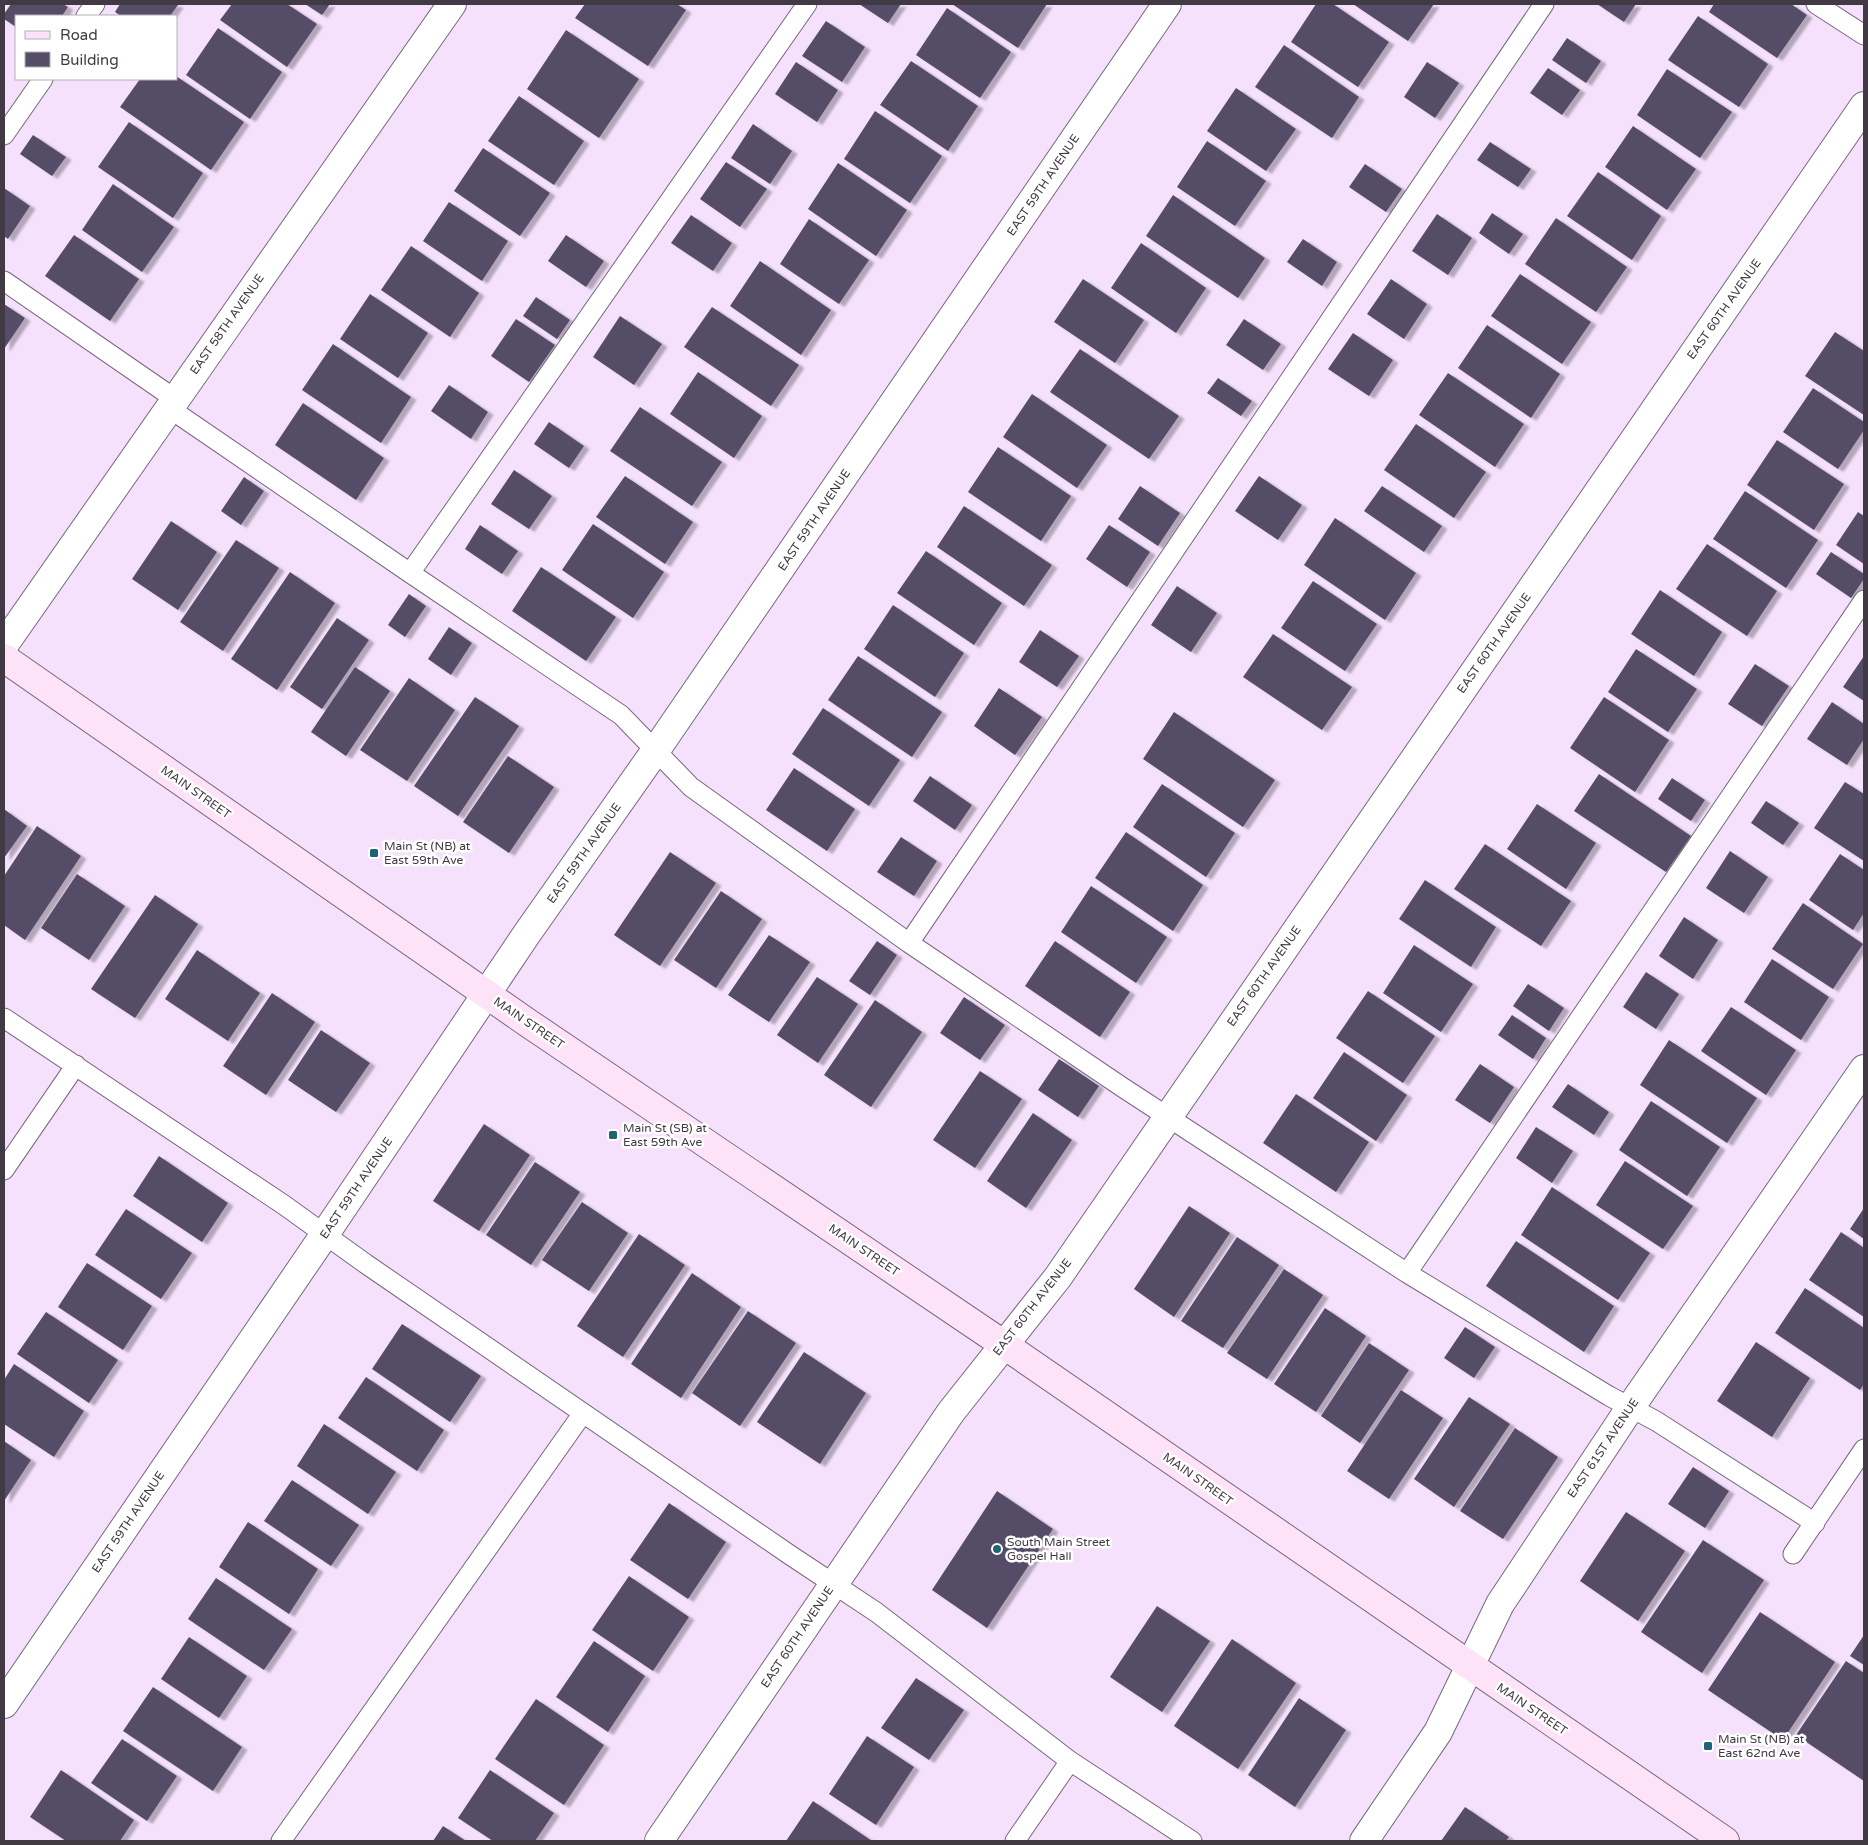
<svg xmlns="http://www.w3.org/2000/svg" width="1868" height="1845" viewBox="0 0 1868 1845" font-family="'Varela Round',sans-serif">
  <style>
    .building { fill: #554e67; filter: url(#shadow) }
    .lines { fill: none; stroke-linecap: round; stroke-linejoin: round }
    .lane-casing { stroke: #79687f; stroke-width: 21 }
    .street-casing { stroke: #79687f; stroke-width: 30 }
    .secondary-casing { stroke: #79687f; stroke-width: 30 }
    .lane { stroke: #fff; stroke-width: 19 }
    .street { stroke: #fff; stroke-width: 28 }
    .secondary { stroke: #fee3f8; stroke-width: 28 }
    .poi-dot { fill: #206376; stroke: #fff; stroke-width: 2 }
    .labels { text-anchor: middle; dominant-baseline: central; stroke-width: 5; stroke-linejoin: round; paint-order: stroke }
    .street-label { font-size: 12px; fill: #413944; stroke: #fff }
    .poi-label { font-size: 12px; fill: #413944; stroke: #fff; text-anchor: start }
  </style>
  <defs>
    <filter id="shadow"><feDropShadow dx="5.5" dy="3" stdDeviation="1" flood-color="#0004"/></filter>
  </defs>
  <rect width="100%" height="100%" fill="#f5e1fc"/>
  <path class="building" d="M 11,4 L 63,4 L 68,7 L 62,16 L 16,16 L 16,27 L 4,19 L 4,14 Z
    M 120,4 L 176,4 L 178,5 L 170,16 L 121,16 L 115,12 Z
    M 232,4 L 287,4 L 317,24 L 287,67 L 220,20 Z
    M 305,4 L 330,4 L 322,15 Z
    M 585,4 L 677,4 L 686,10 L 648,66 L 575,18 Z
    M 859,4 L 901,4 L 888,23 Z
    M 952,4 L 1047,4 L 1018,48 Z
    M 1316,4 L 1333,4 L 1389,42 L 1358,87 L 1291,42 Z
    M 1353,4 L 1434,4 L 1408,41 Z
    M 1597,4 L 1636,4 L 1624,22 Z
    M 1714,4 L 1791,4 L 1807,15 L 1777,58 L 1709,12 Z
    M 947,8 L 1011,52 L 980,98 L 916,55 Z
    M 1698,16 L 1768,64 L 1739,107 L 1668,60 Z
    M 826,21 L 865,47 L 842,82 L 802,56 Z
    M 218,28 L 282,72 L 250,119 L 186,75 Z
    M 566,30 L 639,79 L 599,138 L 527,89 Z
    M 1567,38 L 1601,61 L 1586,83 L 1552,60 Z
    M 1284,45 L 1359,97 L 1332,138 L 1255,87 Z
    M 911,61 L 978,106 L 948,151 L 880,105 Z
    M 796,62 L 838,90 L 817,122 L 775,94 Z
    M 1427,62 L 1459,83 L 1435,118 L 1404,97 Z
    M 1548,68 L 1580,90 L 1562,115 L 1530,93 Z
    M 1667,69 L 1732,112 L 1700,158 L 1637,115 Z
    M 176,76 L 244,122 L 211,170 L 120,107 L 140,79 L 176,79 Z
    M 1236,88 L 1296,129 L 1266,171 L 1207,131 Z
    M 519,96 L 584,141 L 554,185 L 488,141 Z
    M 875,111 L 942,156 L 910,203 L 844,159 Z
    M 129,122 L 203,173 L 173,218 L 98,167 Z
    M 753,124 L 792,151 L 770,184 L 731,158 Z
    M 1633,126 L 1696,169 L 1667,210 L 1605,167 Z
    M 33,135 L 66,157 L 52,176 L 20,154 Z
    M 1207,141 L 1266,181 L 1235,226 L 1177,187 Z
    M 1490,142 L 1531,169 L 1518,187 L 1477,160 Z
    M 483,148 L 550,193 L 520,236 L 454,191 Z
    M 726,162 L 767,189 L 740,227 L 700,199 Z
    M 838,163 L 907,210 L 876,256 L 808,209 Z
    M 1365,164 L 1402,189 L 1386,212 L 1349,187 Z
    M 1598,172 L 1661,216 L 1632,260 L 1567,216 Z
    M 113,184 L 174,227 L 142,272 L 82,230 Z
    M 4,188 L 30,206 L 8,239 L 4,236 Z
    M 1173,195 L 1265,258 L 1238,298 L 1146,236 Z
    M 449,202 L 508,241 L 482,281 L 423,241 Z
    M 1492,213 L 1523,234 L 1509,254 L 1479,233 Z
    M 1437,214 L 1472,238 L 1448,275 L 1412,251 Z
    M 691,215 L 732,243 L 713,271 L 671,243 Z
    M 1556,218 L 1627,267 L 1596,312 L 1525,264 Z
    M 809,219 L 869,260 L 839,304 L 780,264 Z
    M 74,235 L 139,279 L 110,321 L 45,276 Z
    M 566,235 L 604,261 L 586,287 L 548,261 Z
    M 1303,239 L 1337,262 L 1322,286 L 1287,262 Z
    M 1141,243 L 1206,288 L 1176,333 L 1111,288 Z
    M 411,246 L 479,293 L 450,337 L 381,290 Z
    M 760,261 L 831,310 L 801,355 L 730,306 Z
    M 1520,274 L 1591,322 L 1562,364 L 1491,316 Z
    M 1083,279 L 1144,320 L 1115,363 L 1054,322 Z
    M 1391,279 L 1427,304 L 1404,339 L 1367,314 Z
    M 370,294 L 428,333 L 398,378 L 340,339 Z
    M 536,297 L 570,320 L 557,339 L 523,316 Z
    M 4,304 L 25,318 L 4,349 Z
    M 712,307 L 799,365 L 771,406 L 684,347 Z
    M 620,316 L 662,344 L 634,385 L 593,357 Z
    M 516,319 L 555,345 L 529,382 L 491,356 Z
    M 1244,319 L 1281,344 L 1263,370 L 1226,345 Z
    M 1487,325 L 1560,374 L 1531,418 L 1458,368 Z
    M 1835,332 L 1864,351 L 1864,415 L 1805,376 Z
    M 1353,333 L 1393,360 L 1369,396 L 1328,369 Z
    M 333,344 L 411,397 L 381,443 L 302,390 Z
    M 1080,349 L 1179,416 L 1149,459 L 1050,392 Z
    M 698,372 L 762,416 L 734,458 L 670,414 Z
    M 1448,373 L 1524,424 L 1495,467 L 1419,415 Z
    M 1218,378 L 1252,401 L 1241,416 L 1207,393 Z
    M 449,385 L 488,412 L 471,439 L 431,411 Z
    M 1813,388 L 1864,422 L 1864,430 L 1838,469 L 1783,432 Z
    M 1032,394 L 1107,445 L 1077,488 L 1003,437 Z
    M 303,403 L 384,458 L 356,500 L 275,445 Z
    M 640,407 L 722,462 L 692,506 L 610,451 Z
    M 549,422 L 584,446 L 569,468 L 534,444 Z
    M 1416,424 L 1486,472 L 1454,518 L 1384,470 Z
    M 1777,440 L 1844,484 L 1814,530 L 1747,485 Z
    M 998,447 L 1071,496 L 1041,541 L 968,492 Z
    M 514,470 L 552,496 L 529,529 L 491,504 Z
    M 625,476 L 693,522 L 665,564 L 596,517 Z
    M 1259,476 L 1302,505 L 1278,540 L 1235,511 Z
    M 244,477 L 264,491 L 241,525 L 221,511 Z
    M 1140,486 L 1180,513 L 1158,546 L 1118,519 Z
    M 1382,486 L 1442,526 L 1424,552 L 1364,511 Z
    M 1745,491 L 1818,540 L 1786,588 L 1713,539 Z
    M 964,506 L 1052,565 L 1024,606 L 937,547 Z
    M 1858,512 L 1864,516 L 1864,564 L 1836,545 Z
    M 1335,518 L 1416,573 L 1385,620 L 1304,565 Z
    M 171,521 L 217,552 L 178,610 L 132,579 Z
    M 593,524 L 664,572 L 633,618 L 562,570 Z
    M 480,525 L 518,551 L 502,574 L 465,549 Z
    M 1109,525 L 1150,552 L 1127,587 L 1086,559 Z
    M 236,540 L 279,568 L 223,651 L 180,622 Z
    M 1707,544 L 1777,591 L 1747,636 L 1676,589 Z
    M 926,551 L 1002,603 L 974,645 L 897,593 Z
    M 1831,552 L 1864,574 L 1864,579 L 1851,598 L 1816,574 Z
    M 541,567 L 616,617 L 586,661 L 512,611 Z
    M 290,572 L 335,603 L 277,690 L 231,659 Z
    M 1313,581 L 1377,624 L 1345,671 L 1281,628 Z
    M 1177,586 L 1217,613 L 1191,652 L 1151,625 Z
    M 1660,590 L 1722,632 L 1694,676 L 1631,634 Z
    M 409,594 L 426,606 L 405,637 L 388,625 Z
    M 893,605 L 964,653 L 935,697 L 864,649 Z
    M 337,618 L 369,640 L 322,709 L 290,687 Z
    M 449,627 L 472,643 L 451,675 L 428,659 Z
    M 1040,630 L 1079,656 L 1057,687 L 1019,662 Z
    M 1273,634 L 1352,687 L 1322,730 L 1243,677 Z
    M 1636,649 L 1697,689 L 1668,732 L 1608,692 Z
    M 858,656 L 942,712 L 912,757 L 828,700 Z
    M 1864,656 L 1864,701 L 1843,687 Z
    M 1755,664 L 1789,686 L 1762,726 L 1728,704 Z
    M 355,667 L 390,691 L 346,756 L 311,732 Z
    M 409,678 L 455,710 L 407,781 L 360,750 Z
    M 999,688 L 1042,717 L 1015,755 L 974,726 Z
    M 475,697 L 519,726 L 458,816 L 414,786 Z
    M 1604,697 L 1669,740 L 1635,792 L 1570,748 Z
    M 1832,702 L 1864,724 L 1864,739 L 1847,765 L 1807,739 Z
    M 823,708 L 900,760 L 869,806 L 792,754 Z
    M 1174,712 L 1275,780 L 1243,827 L 1143,759 Z
    M 508,756 L 554,787 L 509,853 L 463,822 Z
    M 794,768 L 855,809 L 827,851 L 766,810 Z
    M 1599,774 L 1691,836 L 1666,872 L 1574,811 Z
    M 930,776 L 972,805 L 955,830 L 913,801 Z
    M 1672,778 L 1705,800 L 1691,821 L 1658,799 Z
    M 1845,782 L 1864,794 L 1864,861 L 1814,828 Z
    M 1162,784 L 1235,833 L 1206,877 L 1133,827 Z
    M 1766,801 L 1799,823 L 1783,845 L 1751,823 Z
    M 1537,804 L 1596,843 L 1566,889 L 1507,849 Z
    M 4,809 L 27,826 L 4,858 Z
    M 37,826 L 81,856 L 25,940 L 4,925 L 4,876 Z
    M 1126,832 L 1203,885 L 1173,931 L 1095,878 Z
    M 901,837 L 937,861 L 914,896 L 877,872 Z
    M 1485,844 L 1571,901 L 1541,946 L 1454,889 Z
    M 1730,851 L 1768,877 L 1744,913 L 1706,888 Z
    M 670,852 L 716,883 L 660,966 L 614,935 Z
    M 1840,854 L 1864,870 L 1864,913 L 1853,930 L 1809,900 Z
    M 77,874 L 125,906 L 89,960 L 41,928 Z
    M 1425,880 L 1496,927 L 1471,967 L 1399,919 Z
    M 1091,886 L 1167,937 L 1136,983 L 1061,932 Z
    M 721,891 L 762,919 L 716,988 L 674,960 Z
    M 155,895 L 198,924 L 135,1018 L 91,989 Z
    M 1803,903 L 1863,944 L 1833,989 L 1772,949 Z
    M 1684,917 L 1718,940 L 1693,979 L 1659,956 Z
    M 769,935 L 810,962 L 769,1022 L 728,995 Z
    M 877,941 L 897,955 L 870,995 L 849,981 Z
    M 1055,941 L 1130,992 L 1100,1037 L 1025,986 Z
    M 1414,945 L 1473,984 L 1441,1032 L 1383,993 Z
    M 197,950 L 260,993 L 228,1041 L 165,999 Z
    M 1772,959 L 1829,997 L 1801,1040 L 1744,1002 Z
    M 1646,972 L 1679,994 L 1656,1029 L 1623,1007 Z
    M 817,977 L 858,1004 L 818,1063 L 777,1035 Z
    M 1528,984 L 1564,1008 L 1549,1031 L 1513,1006 Z
    M 1368,991 L 1435,1036 L 1403,1083 L 1336,1038 Z
    M 272,993 L 315,1022 L 266,1095 L 223,1066 Z
    M 964,997 L 1005,1025 L 980,1060 L 940,1033 Z
    M 875,1000 L 922,1032 L 871,1107 L 824,1075 Z
    M 1731,1007 L 1796,1050 L 1766,1095 L 1701,1051 Z
    M 1512,1015 L 1546,1038 L 1533,1059 L 1498,1035 Z
    M 321,1030 L 370,1063 L 336,1112 L 288,1080 Z
    M 1669,1040 L 1757,1098 L 1727,1143 L 1640,1085 Z
    M 1344,1052 L 1407,1095 L 1376,1141 L 1313,1098 Z
    M 1059,1059 L 1099,1086 L 1078,1117 L 1038,1090 Z
    M 1480,1064 L 1514,1087 L 1490,1123 L 1455,1100 Z
    M 980,1071 L 1022,1099 L 975,1168 L 933,1140 Z
    M 1568,1084 L 1609,1112 L 1594,1135 L 1552,1107 Z
    M 1296,1094 L 1369,1142 L 1336,1192 L 1263,1143 Z
    M 1651,1101 L 1720,1147 L 1687,1196 L 1619,1150 Z
    M 1033,1113 L 1072,1140 L 1026,1208 L 987,1181 Z
    M 484,1124 L 530,1155 L 479,1231 L 433,1201 Z
    M 1536,1127 L 1573,1151 L 1552,1183 L 1516,1158 Z
    M 159,1156 L 228,1203 L 202,1242 L 133,1196 Z
    M 1625,1161 L 1693,1206 L 1663,1249 L 1596,1205 Z
    M 535,1162 L 580,1192 L 531,1265 L 486,1235 Z
    M 1552,1187 L 1650,1253 L 1618,1300 L 1521,1235 Z
    M 582,1202 L 628,1233 L 589,1291 L 542,1260 Z
    M 1189,1206 L 1230,1233 L 1174,1317 L 1134,1289 Z
    M 1864,1208 L 1864,1239 L 1850,1229 Z
    M 126,1209 L 192,1253 L 161,1299 L 95,1255 Z
    M 1841,1232 L 1864,1248 L 1864,1317 L 1809,1280 Z
    M 639,1234 L 685,1265 L 623,1357 L 577,1326 Z
    M 1237,1237 L 1279,1265 L 1223,1348 L 1181,1321 Z
    M 1516,1241 L 1614,1306 L 1584,1352 L 1486,1286 Z
    M 87,1263 L 152,1306 L 123,1350 L 58,1307 Z
    M 1284,1269 L 1323,1295 L 1267,1379 L 1227,1353 Z
    M 692,1273 L 741,1307 L 681,1398 L 631,1364 Z
    M 1805,1288 L 1864,1328 L 1864,1384 L 1860,1390 L 1775,1333 Z
    M 1325,1308 L 1366,1336 L 1316,1412 L 1274,1384 Z
    M 748,1311 L 796,1343 L 740,1426 L 692,1393 Z
    M 46,1312 L 118,1360 L 89,1403 L 17,1354 Z
    M 402,1324 L 481,1376 L 450,1422 L 372,1369 Z
    M 1465,1327 L 1495,1347 L 1474,1378 L 1444,1358 Z
    M 1756,1342 L 1810,1378 L 1772,1437 L 1717,1401 Z
    M 1369,1343 L 1409,1370 L 1360,1443 L 1321,1416 Z
    M 804,1352 L 866,1393 L 820,1464 L 757,1422 Z
    M 14,1364 L 84,1411 L 54,1457 L 4,1424 L 4,1380 Z
    M 366,1377 L 444,1430 L 417,1471 L 338,1418 Z
    M 1401,1390 L 1443,1418 L 1389,1499 L 1347,1471 Z
    M 1469,1397 L 1510,1424 L 1454,1507 L 1414,1479 Z
    M 324,1424 L 396,1472 L 368,1514 L 297,1466 Z
    M 1515,1428 L 1558,1457 L 1503,1539 L 1460,1511 Z
    M 4,1441 L 31,1460 L 4,1501 Z
    M 1693,1467 L 1729,1491 L 1705,1528 L 1668,1504 Z
    M 292,1480 L 359,1525 L 331,1566 L 264,1521 Z
    M 997,1491 L 1053,1529 L 987,1628 L 932,1590 Z
    M 669,1503 L 726,1542 L 688,1599 L 630,1560 Z
    M 1626,1512 L 1685,1551 L 1638,1621 L 1580,1581 Z
    M 248,1522 L 318,1569 L 289,1614 L 219,1567 Z
    M 1703,1540 L 1764,1580 L 1702,1673 L 1641,1632 Z
    M 629,1576 L 689,1617 L 653,1671 L 592,1630 Z
    M 216,1578 L 292,1629 L 264,1670 L 188,1619 Z
    M 1157,1606 L 1210,1641 L 1162,1712 L 1110,1677 Z
    M 1760,1612 L 1835,1662 L 1783,1740 L 1708,1690 Z
    M 1864,1635 L 1864,1665 L 1850,1656 Z
    M 189,1637 L 247,1676 L 219,1718 L 161,1679 Z
    M 1232,1639 L 1296,1683 L 1238,1769 L 1174,1726 Z
    M 594,1641 L 645,1676 L 608,1732 L 556,1697 Z
    M 1846,1661 L 1864,1673 L 1864,1781 L 1796,1735 Z
    M 916,1678 L 964,1710 L 929,1760 L 881,1728 Z
    M 153,1687 L 242,1747 L 213,1791 L 123,1731 Z
    M 1299,1698 L 1346,1730 L 1295,1807 L 1248,1775 Z
    M 536,1699 L 604,1745 L 564,1805 L 495,1759 Z
    M 867,1736 L 914,1767 L 876,1825 L 829,1794 Z
    M 122,1739 L 177,1776 L 147,1821 L 91,1783 Z
    M 61,1770 L 134,1820 L 120,1841 L 66,1841 L 30,1817 Z
    M 490,1770 L 554,1813 L 535,1841 L 493,1841 L 458,1818 Z
    M 813,1801 L 872,1841 L 786,1841 Z
    M 1465,1807 L 1509,1837 L 1506,1841 L 1441,1841 Z
    M 443,1826 L 466,1841 L 433,1841 Z"/>
  <g class="lines">
    <g class="lane-casing">
      <path id="lane" d="M 1816,4 L 1864,35
        M 86,16 L 95,4
        M 4,135 L 43,79
        M 4,281 L 175,399
        M 169,408 L 410,573 L 621,715 L 691,787 L 909,943 L 1122,1087 L 1407,1273 L 1609,1396 L 1656,1421 L 1815,1523
        M 410,573 L 807,4
        M 909,943 L 1544,4
        M 4,1018 L 284,1205 L 366,1264 L 790,1555 L 876,1612 L 1070,1761 L 1192,1841
        M 4,1170 L 76,1065
        M 1407,1273 L 1864,600
        M 1793,1554 L 1864,1449
        M 281,1841 L 583,1413
        M 1015,1841 L 1070,1761"/>
    </g>
    <g class="street-casing">
      <path id="street" d="M 4,645 L 452,4
        M 4,1704 L 325,1234 L 526,935 L 656,750 L 1167,4
        M 659,1841 L 951,1412 L 1058,1277 L 1864,106
        M 1364,1841 L 1438,1732 L 1500,1604 L 1630,1408 L 1864,1069"/>
    </g>
    <g class="secondary-casing">
      <path id="secondary" d="M 4,658 L 528,1023 L 1003,1344 L 1725,1841"/>
    </g>
    <use href="#lane" class="lane"/>
    <use href="#street" class="street"/>
    <use href="#secondary" class="secondary"/>
  </g>
  <g class="poi-dot">
    <rect x="369" y="848" width="10" height="10" rx="2.5"/>
    <rect x="608" y="1130" width="10" height="10" rx="2.5"/>
    <circle cx="997" cy="1549" r="5"/>
    <rect x="1703" y="1741" width="10" height="10" rx="2.5"/>
  </g>
  <g class="labels">
    <g class="street-label">
      <text transform="translate(1043 185) rotate(-56)">EAST 59TH AVENUE</text>
      <text transform="translate(1724 309) rotate(-55)">EAST 60TH AVENUE</text>
      <text transform="translate(227 324) rotate(-55)">EAST 58TH AVENUE</text>
      <text transform="translate(814 520) rotate(-56)">EAST 59TH AVENUE</text>
      <text transform="translate(1494 643) rotate(-55)">EAST 60TH AVENUE</text>
      <text transform="translate(196 792) rotate(35)">MAIN STREET</text>
      <text transform="translate(584 853) rotate(-55)">EAST 59TH AVENUE</text>
      <text transform="translate(1264 976) rotate(-55)">EAST 60TH AVENUE</text>
      <text transform="translate(529 1023) rotate(34)">MAIN STREET</text>
      <text transform="translate(356 1188) rotate(-56)">EAST 59TH AVENUE</text>
      <text transform="translate(864 1250) rotate(34)">MAIN STREET</text>
      <text transform="translate(1032 1307) rotate(-52)">EAST 60TH AVENUE</text>
      <text transform="translate(1603 1448) rotate(-56)">EAST 61ST AVENUE</text>
      <text transform="translate(1198 1479) rotate(35)">MAIN STREET</text>
      <text transform="translate(128 1522) rotate(-56)">EAST 59TH AVENUE</text>
      <text transform="translate(797 1637) rotate(-56)">EAST 60TH AVENUE</text>
      <text transform="translate(1532 1709) rotate(34)">MAIN STREET</text>
    </g>
    <g class="poi-label">
      <text x="384" y="846">Main St (NB) at<tspan x="384" dy="14">East 59th Ave</tspan></text>
      <text x="623" y="1128">Main St (SB) at<tspan x="623" dy="14">East 59th Ave</tspan></text>
      <text x="1007" y="1542">South Main Street<tspan x="1007" dy="14">Gospel Hall</tspan></text>
      <text x="1718" y="1739">Main St (NB) at<tspan x="1718" dy="14">East 62nd Ave</tspan></text>
    </g>
  </g>
  <rect width="1868" height="1845" fill="none" stroke="#413944" stroke-width="10"/>
  <rect x="15" y="15" width="162" height="65" fill="#ffffff" stroke="#b3b0b4"/>
  <rect x="25" y="31" width="25" height="8" fill="#fee3f8" stroke="#b3b0b4"/>
  <text x="60" y="40" font-size="15" fill="#413944">Road</text>
  <rect x="25" y="52" width="25" height="15" fill="#554e67" stroke="#b3b0b4"/>
  <text x="60" y="65" font-size="15" fill="#413944">Building</text>
</svg>
